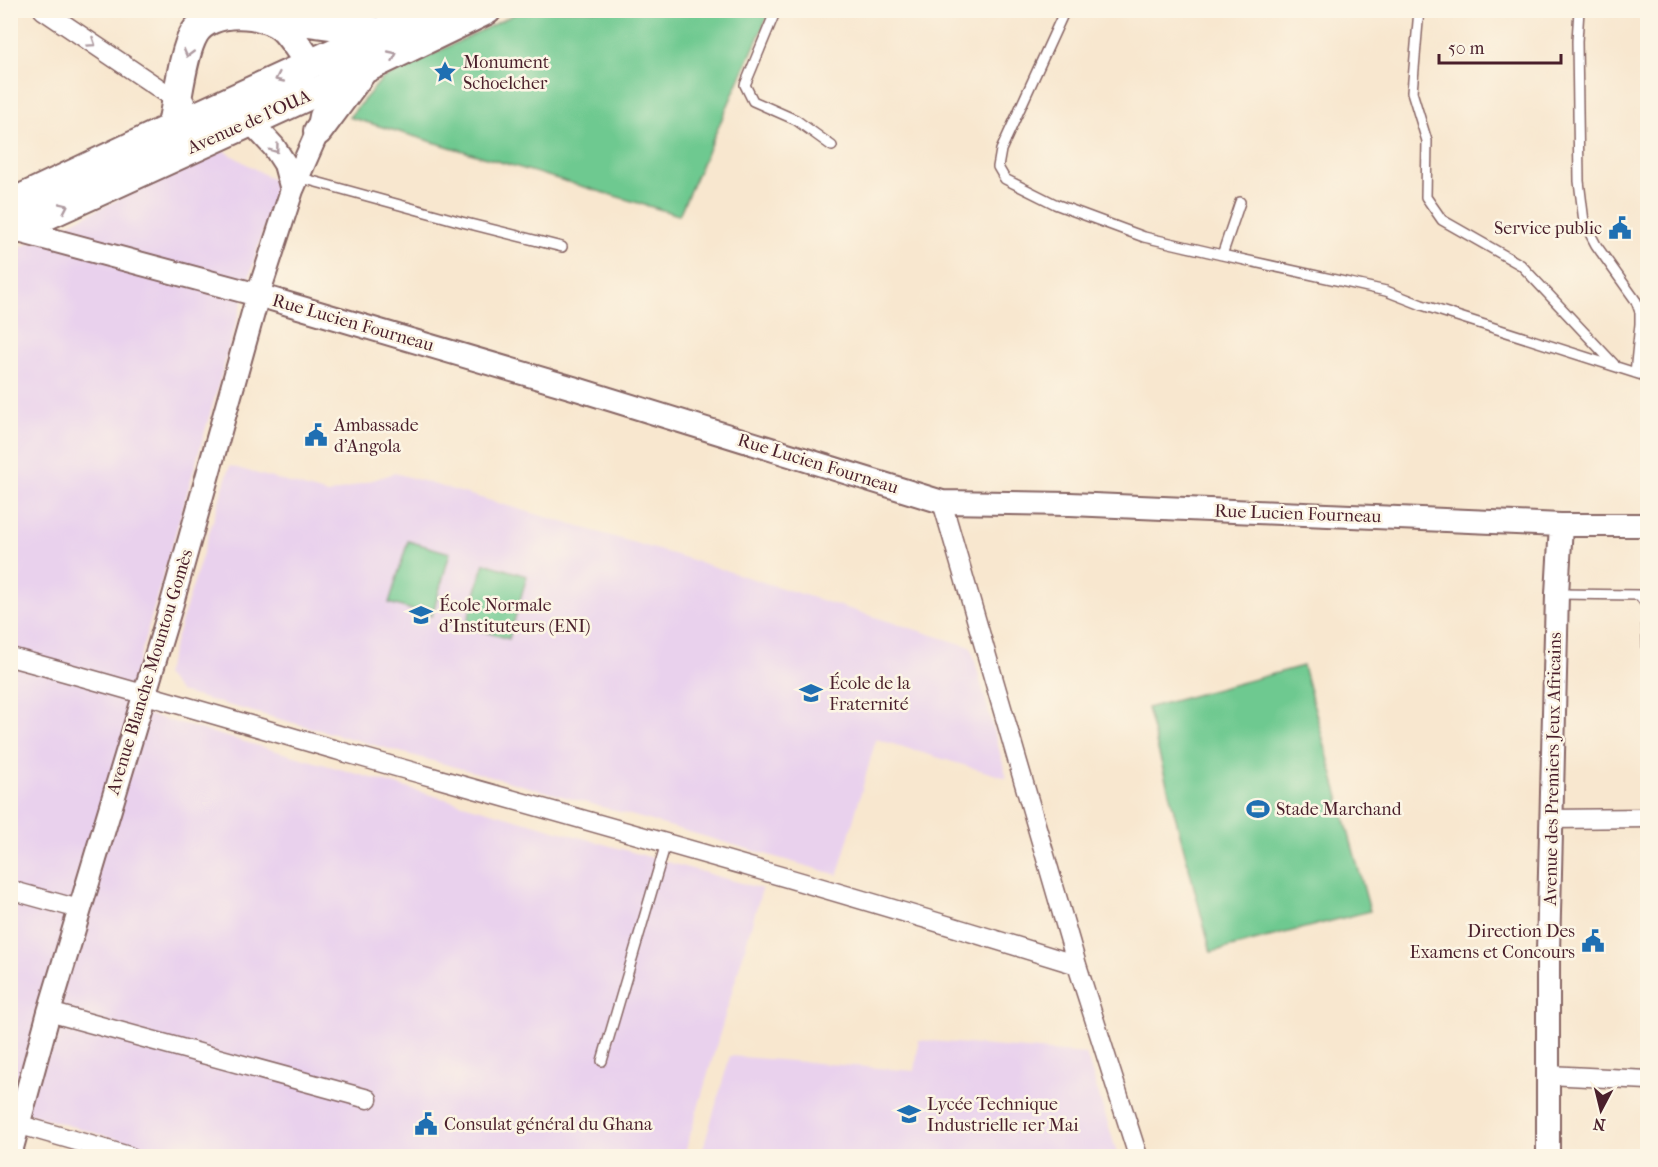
<svg xmlns="http://www.w3.org/2000/svg" width="1658" height="1167" viewBox="0 0 1658 1167" font-family="'IM FELL French Canon',serif">
  <style>
    .built { fill: #e9d1ed }
    .green { fill: #6ec990; stroke: #5c745e; stroke-width: 1.5 }
    .lines { fill: none; stroke-linecap: round; stroke-linejoin: round }
    .service-casing { stroke: #876564; stroke-width: 12 }
    .minor-casing { stroke: #876564; stroke-width: 21 }
    .tertiary-casing { stroke: #876564; stroke-width: 26 }
    .primary-casing { stroke: #876564; stroke-width: 32 }
    .service { stroke: #fff; stroke-width: 9 }
    .minor { stroke: #fff; stroke-width: 18 }
    .tertiary { stroke: #fff; stroke-width: 22 }
    .primary { stroke: #fff; stroke-width: 28 }
    .oneway { stroke: #ae9aa0 }
    .labels { text-anchor: middle; dominant-baseline: central; stroke-width: 5; stroke-linejoin: round; paint-order: stroke }
    .poi-label { font-size: 18px; fill: #4a1f2b; stroke: #fcf5e5; text-anchor: start }
    .street-label { font-size: 18px; fill: #4a1f2b; stroke: #fcf5e5 }
  </style>
  <rect width="100%" height="100%" fill="#fcf5e5"/>
  <filter id="ink" filterUnits="userSpaceOnUse"><feTurbulence type="fractalNoise" baseFrequency=".0167" numOctaves="2"/><feDisplacementMap in="SourceGraphic" scale="12" xChannelSelector="R" yChannelSelector="G"/><feConvolveMatrix kernelMatrix="1 2 1 2 8 2 1 2 1" color-interpolation-filters="sRGB"/></filter>
  <filter id="wash" filterUnits="userSpaceOnUse"><feTurbulence type="fractalNoise" baseFrequency=".008" numOctaves="4" result="noise"/><feDisplacementMap in="SourceGraphic" scale="24" xChannelSelector="R" yChannelSelector="G"/><feGaussianBlur stdDeviation="1.35" result="paint"/><feColorMatrix in="noise" values="0 0 0 0 0 0 0 0 0 0 0 0 0 0 0 0 0 1.4 0 .05"/><feComposite in="paint" operator="in"/></filter>
  <g filter="url(#wash)">
    <rect width="100%" height="100%" fill="#f8e7cf"/>
    <path class="built" d="M 221,149 L 277,182 L 125,708 L 762,889 L 684,1156 L 176,1156 L 11,1109 L 11,252 Z
      M 230,466 L 328,494 L 395,473 L 676,555 L 971,647 L 1007,778 L 876,739 L 838,875 L 606,808 L 180,692 L 165,675 Z
      M 919,1040 L 1086,1054 L 1118,1156 L 701,1156 L 730,1056 L 915,1071 Z"/>
    <path class="green" d="M 523,10 L 770,11 L 679,215 L 349,117 L 382,79 Z
      M 408,541 L 450,553 L 432,616 L 389,603 Z
      M 484,563 L 527,576 L 509,639 L 466,626 Z
      M 1303,666 L 1370,911 L 1211,952 L 1147,708 Z"/>
  </g>
  <g filter="url(#ink)">
    <g class="lines">
      <g class="service-casing">
        <path id="service" d="M 776,10 L 745,85 L 753,101 L 796,120 L 832,146
          M 1065,10 L 1001,150 L 998,167 L 1005,179 L 1055,204 L 1144,237 L 1222,255
          M 1419,10 L 1412,92 L 1427,141 L 1426,197 L 1442,220 L 1521,265 L 1614,364
          M 1579,10 L 1577,41 L 1579,181 L 1584,222 L 1596,245 L 1636,301 L 1640,312 L 1640,324 L 1635,373
          M 298,177 L 462,222 L 562,247
          M 1240,202 L 1222,255 L 1386,291 L 1422,305 L 1648,377
          M 1557,594 L 1639,595 L 1646,604 L 1648,669
          M 602,1061 L 666,843"/>
      </g>
      <g class="minor-casing">
        <path id="minor" d="M 43,10 L 178,101 L 185,102
          M 942,502 L 1077,965 L 1138,1156
          M 10,657 C 122,687 232,720 343,752 C 588,821 834,889 1077,965
          M 1552,819 L 1648,818
          M 10,890 L 79,909
          M 49,1012 L 368,1099
          M 1548,1075 L 1648,1080
          M 10,1122 L 129,1156"/>
      </g>
      <g class="tertiary-casing">
        <path id="tertiary" d="M 236,117 L 250,121 L 274,147 L 285,164 L 292,190
          M 15,230 L 258,295 L 580,390 L 942,502 L 1070,504 L 1561,525 L 1648,525
          M 10,1155 L 49,1012 L 172,603 L 258,295 L 292,190 L 318,131 L 321,116
          M 1548,1156 L 1548,952 L 1557,594 L 1561,525"/>
      </g>
      <g class="primary-casing">
        <path id="primary" d="M 264,16 L 381,32
          M 171,128 C 178,102 182,54 194,34 C 209,7 266,10 285,30 C 294,40 302,53 310,63
          M 318,131 L 361,73
          M 10,204 L 171,128 L 427,10
          M 10,232 L 325,88 L 487,10"/>
      </g>
      <use href="#service" class="service"/>
      <use href="#minor" class="minor"/>
      <use href="#tertiary" class="tertiary"/>
      <use href="#primary" class="primary"/>
    </g>
    <defs><path id="oneway-chevron" d="M-2-3.5L2.5 0L-2 3.5" fill="none" stroke-width="1.6" stroke-linecap="round" stroke-linejoin="round" transform="scale(1.5)"/></defs>
    <g class="oneway">
      <use href="#oneway-chevron" transform="translate(92 43) rotate(34)"/>
      <use href="#oneway-chevron" transform="translate(188 53) rotate(105)"/>
      <use href="#oneway-chevron" transform="translate(393 55) rotate(-25)"/>
      <use href="#oneway-chevron" transform="translate(279 78) rotate(155)"/>
      <use href="#oneway-chevron" transform="translate(275 149) rotate(54)"/>
      <use href="#oneway-chevron" transform="translate(64 207) rotate(-25)"/>
    </g>
  </g>
  <defs>
    <g id="sight-bare" transform="scale(1.8)"><path d="M0-6L1.8-2.2L6-1.7L2.9 1.2L3.7 5.4L0 3.3L-3.7 5.4L-2.9 1.2L-6-1.7L-1.8-2.2Z" fill="#1f6fb2" stroke="#fcf5e5" stroke-width="2.5" paint-order="stroke"/></g>
    <g id="civic-bare" transform="scale(1.8)"><path d="M-.6-6.5H3V-4.5H.6V-3L4-1V1h2V6H-6V1h2V-1L-.6-3ZM-1.2 2.5V6h2.4V2.5Z" fill="#1f6fb2" stroke="#fcf5e5" stroke-width="2.5" paint-order="stroke"/></g>
    <g id="school-bare" transform="scale(1.8)"><path d="M0-5L7-2L0 1L-7-2ZM-4 1L0 2.5L4 1V4Q0 6-4 4Z" fill="#1f6fb2" stroke="#fcf5e5" stroke-width="2.5" paint-order="stroke"/></g>
    <g id="stadium-bare" transform="scale(1.8)"><path d="M0-5a6.5 5 0 1 0 0 10a6.5 5 0 1 0 0-10ZM-3.5-1.8h7v3.6h-7Z" fill="#1f6fb2" stroke="#fcf5e5" stroke-width="2.5" paint-order="stroke"/></g>
  </defs>
  <g fill-rule="evenodd">
    <use href="#sight-bare" x="445" y="72"/>
    <use href="#civic-bare" x="1620" y="228"/>
    <use href="#civic-bare" x="316" y="435"/>
    <use href="#school-bare" x="421" y="615"/>
    <use href="#school-bare" x="811" y="693"/>
    <use href="#stadium-bare" x="1258" y="809"/>
    <use href="#civic-bare" x="1593" y="941"/>
    <use href="#school-bare" x="909" y="1114"/>
    <use href="#civic-bare" x="426" y="1124"/>
  </g>
  <g class="labels">
    <g class="poi-label">
      <text x="463" y="62">Monument<tspan x="463" dy="21">Schoelcher</tspan></text>
      <text x="1602" y="228" text-anchor="end">Service public</text>
      <text x="334" y="425">Ambassade<tspan x="334" dy="21">d'Angola</tspan></text>
      <text x="439" y="605">École Normale<tspan x="439" dy="21">d'Instituteurs (ENI)</tspan></text>
      <text x="829" y="683">École de la<tspan x="829" dy="21">Fraternité</tspan></text>
      <text x="1276" y="809">Stade Marchand</text>
      <text x="1575" y="931" text-anchor="end">Direction Des<tspan x="1575" dy="21">Examens et Concours</tspan></text>
      <text x="927" y="1104">Lycée Technique<tspan x="927" dy="21">Industrielle 1er Mai</tspan></text>
      <text x="444" y="1124">Consulat général du Ghana</text>
    </g>
    <g class="street-label">
      <text transform="translate(249 122) rotate(-24)">Avenue de l'OUA</text>
      <text transform="translate(353 323) rotate(16)">Rue Lucien Fourneau</text>
      <text transform="translate(818 464) rotate(17)">Rue Lucien Fourneau</text>
      <text transform="translate(1298 514) rotate(2)">Rue Lucien Fourneau</text>
      <text transform="translate(150 672) rotate(-73)">Avenue Blanche Mountou Gomès</text>
      <text transform="translate(1553 769) rotate(-89)">Avenue des Premiers Jeux Africains</text>
    </g>
  </g>
  <rect width="1658" height="1167" fill="none" stroke="#fcf5e5" stroke-width="36"/>
  <g transform="translate(1601 1110) rotate(187)" stroke="#fcf5e5" stroke-width="4.5" paint-order="stroke">
  <path d="M0-4.5L10 22L0 15L-10 22Z" fill="#4a1f2b"/>
  <text y="-9" font-size="16" font-weight="bold" text-anchor="middle" fill="#4a1f2b">N</text>
  </g>
  <path d="M1439 54v9h122v-9" fill="none" stroke="#4a1f2b" stroke-width="3"/>
  <text x="1448" y="54" font-size="18" fill="#4a1f2b" stroke="#fcf5e5" stroke-width="4.5" paint-order="stroke">50 m</text>
</svg>
